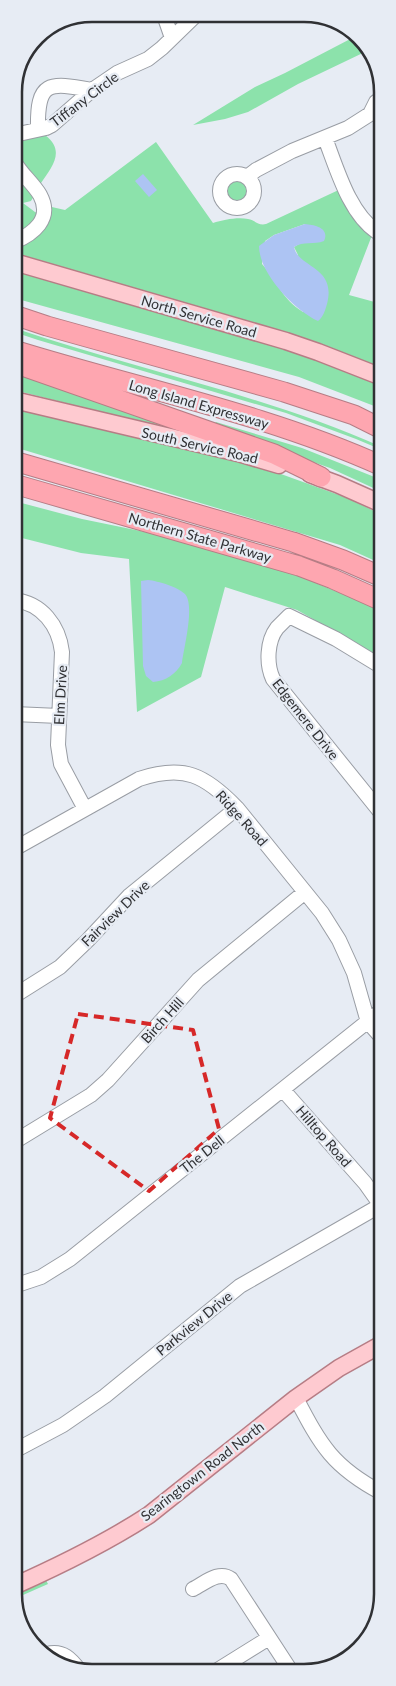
<svg xmlns="http://www.w3.org/2000/svg" width="396" height="1686" viewBox="0 0 396 1686" font-family="Lato,sans-serif">
  <style>
    .green { fill: #8ce2ab; fill-rule: evenodd }
    .water { fill: #adc4f3 }
    .lines { fill: none; stroke-linecap: round; stroke-linejoin: round }
    .minor-casing { stroke: #999da4; stroke-width: 16 }
    .major-casing { stroke: #b67d85; stroke-width: 19 }
    .highway-casing { stroke: #b67d85; stroke-width: 21 }
    .minor { stroke: #fff; stroke-width: 14 }
    .major { stroke: #fecad0; stroke-width: 16 }
    .highway { stroke: #fea6b0; stroke-width: 19 }
    .marked { fill: none; stroke: #d62828; stroke-width: 4; stroke-dasharray: 10 6; stroke-linejoin: round }
    .labels { text-anchor: middle; dominant-baseline: central; stroke-width: 4.5; stroke-linejoin: round; paint-order: stroke }
    .street-label { font-size: 14px; fill: #303134; stroke: #e7ecf4 }
    .rim { fill: none; stroke: #303134; stroke-width: 2.5 }
  </style>
  <rect width="100%" height="100%" fill="#e7ecf4"/>
  <path class="green" d="M 356,36 L 362,40 L 367,51 L 298,84 L 248,112 L 225,119 L 193,125 L 255,87 L 285,73 Z
    M 45,135 C 66,151 52,167 41,183 C 37,189 35,195 31,201 L 23,203 L 35,212 L 43,215 L 43,205 L 65,210 L 156,142 L 213,223 C 223,220 237,217 248,219 C 255,220 258,226 266,224 L 345,187 L 374,230 L 349,295 L 382,304 L 382,377 L 14,262 L 14,154 C 25,136 23,137 45,135 ZM 305,224 L 299,244 L 294,247 L 298,255 L 303,312 C 281,298 278,282 262,264 L 265,241 L 274,235 Z
    M220 191a17 17 0 1 1 34 0a17 17 0 1 1-34 0Z
    M 14,268 L 304,352 L 382,383 L 382,409 L 299,377 L 14,298 Z
    M 14,328 C 135,369 265,395 382,447 L 382,450 L 356,439 L 286,413 L 38,340 L 14,332 Z
    M 14,369 L 175,426 L 176,431 L 14,390 Z
    M 14,407 L 242,460 L 350,499 L 382,515 L 382,564 L 340,545 L 14,447 Z
    M 216,422 L 302,448 L 372,476 L 382,481 L 382,492 L 330,468 L 251,440 L 214,424 Z
    M 14,501 L 82,519 L 155,534 L 299,576 L 352,598 L 382,612 L 382,658 L 297,610 L 225,587 L 201,677 L 137,712 L 129,559 L 81,553 L 14,536 Z
    M 42,1572 L 48,1584 L 14,1599 L 14,1585 Z"/>
  <path class="water" d="M 143,174 L 157,190 L 149,197 L 135,181 Z
    M 305,224 C 315,225 330,228 324,241 C 314,245 303,241 294,247 C 298,268 337,266 327,304 C 325,311 323,317 318,321 C 294,310 259,273 259,246 L 274,235 Z
    M 148,580 C 158,581 178,587 185,594 C 195,605 184,647 182,663 C 176,674 166,681 153,682 L 146,676 L 143,666 L 141,581 Z"/>
  <g class="lines">
    <g class="minor-casing">
      <path id="minor" d="M 164,15 L 172,38
        M 38,129 C 37,81 48,82 92,90
        M 14,135 L 46,128 L 52,125 L 92,90 L 117,73 L 148,59 L 162,48 L 196,15
        M 325,138 C 337,169 349,213 377,232
        M 14,161 C 21,174 33,183 40,195 C 53,219 33,234 14,242
        M220 191a17 17 0 1 1 34 0a17 17 0 1 1-34 0Z
        M 247,177 L 256,170 L 292,151 L 348,128 L 370,114 L 376,102 L 382,98
        M 14,600 C 42,603 59,626 62,652 L 58,745 L 61,764 L 85,809
        M 382,667 L 336,639 L 289,616 C 285,620 281,624 277,628 C 267,641 266,664 273,679 L 382,814
        M 14,714 L 59,716
        M 14,849 L 139,779 C 184,764 205,775 237,808 L 322,913 L 339,940 L 354,973 L 368,1022 L 382,1038
        M 14,996 L 60,967 L 88,940 L 129,896 L 237,808
        M 283,1090 L 365,1183 L 382,1207
        M 14,1142 L 91,1095 L 108,1080 L 198,980 L 305,892
        M 14,1286 L 41,1277 L 70,1259 L 382,1010
        M 296,1398 C 321,1446 333,1467 382,1493
        M 14,1451 L 63,1425 L 105,1396 L 240,1286 L 381,1205
        M 193,1589 C 205,1583 219,1570 231,1579 L 291,1671
        M 47,1654 C 63,1650 71,1659 80,1671
        M 216,1671 L 269,1638"/>
    </g>
    <g class="major-casing">
      <path id="major" d="M 14,262 L 286,341 L 318,352 L 382,377
        M 14,400 L 238,453 L 279,465
        M 310,474 L 337,484 L 382,504
        M 14,1586 C 61,1565 106,1543 149,1515 L 296,1398 L 339,1368 L 382,1344"/>
    </g>
    <g class="highway-casing">
      <path id="highway" d="M 14,315 L 47,326 L 284,392 L 354,415 L 382,429
        M 14,350 C 136,388 265,413 382,466
        M 14,363 L 274,454 L 321,477
        M 14,461 L 293,542 L 343,560 L 382,577
        M 14,484 L 299,566 L 333,579 L 382,601"/>
    </g>
    <use href="#minor" class="minor"/>
    <use href="#major" class="major"/>
    <use href="#highway" class="highway"/>
  </g>
  <path class="marked" d="M 78,1014 L 193,1030 L 219,1129 L 149,1191 L 50,1118 Z"/>
  <g class="labels">
    <g class="street-label">
      <text transform="translate(84 99) rotate(-37)">Tiffany Circle</text>
      <text transform="translate(199 316) rotate(16)">North Service Road</text>
      <text transform="translate(199 404) rotate(16)">Long Island Expressway</text>
      <text transform="translate(200 445) rotate(13)">South Service Road</text>
      <text transform="translate(200 537) rotate(16)">Northern State Parkway</text>
      <text transform="translate(60 695) rotate(-87)">Elm Drive</text>
      <text transform="translate(306 719) rotate(52)">Edgemere Drive</text>
      <text transform="translate(242 818) rotate(48)">Ridge Road</text>
      <text transform="translate(115 913) rotate(-44)">Fairview Drive</text>
      <text transform="translate(162 1020) rotate(-48)">Birch Hill</text>
      <text transform="translate(324 1136) rotate(49)">Hilltop Road</text>
      <text transform="translate(202 1154) rotate(-38)">The Dell</text>
      <text transform="translate(194 1323) rotate(-39)">Parkview Drive</text>
      <text transform="translate(202 1471) rotate(-38)">Searingtown Road North</text>
    </g>
  </g>
  <path d="M0 0H396V1686H0ZM92 22H304A70 70 0 0 1 374 92V1594A70 70 0 0 1 304 1664H92A70 70 0 0 1 22 1594V92A70 70 0 0 1 92 22Z" fill="#e7ecf4" fill-rule="evenodd"/>
  <path class="rim" d="M92 22H304A70 70 0 0 1 374 92V1594A70 70 0 0 1 304 1664H92A70 70 0 0 1 22 1594V92A70 70 0 0 1 92 22Z"/>
</svg>
